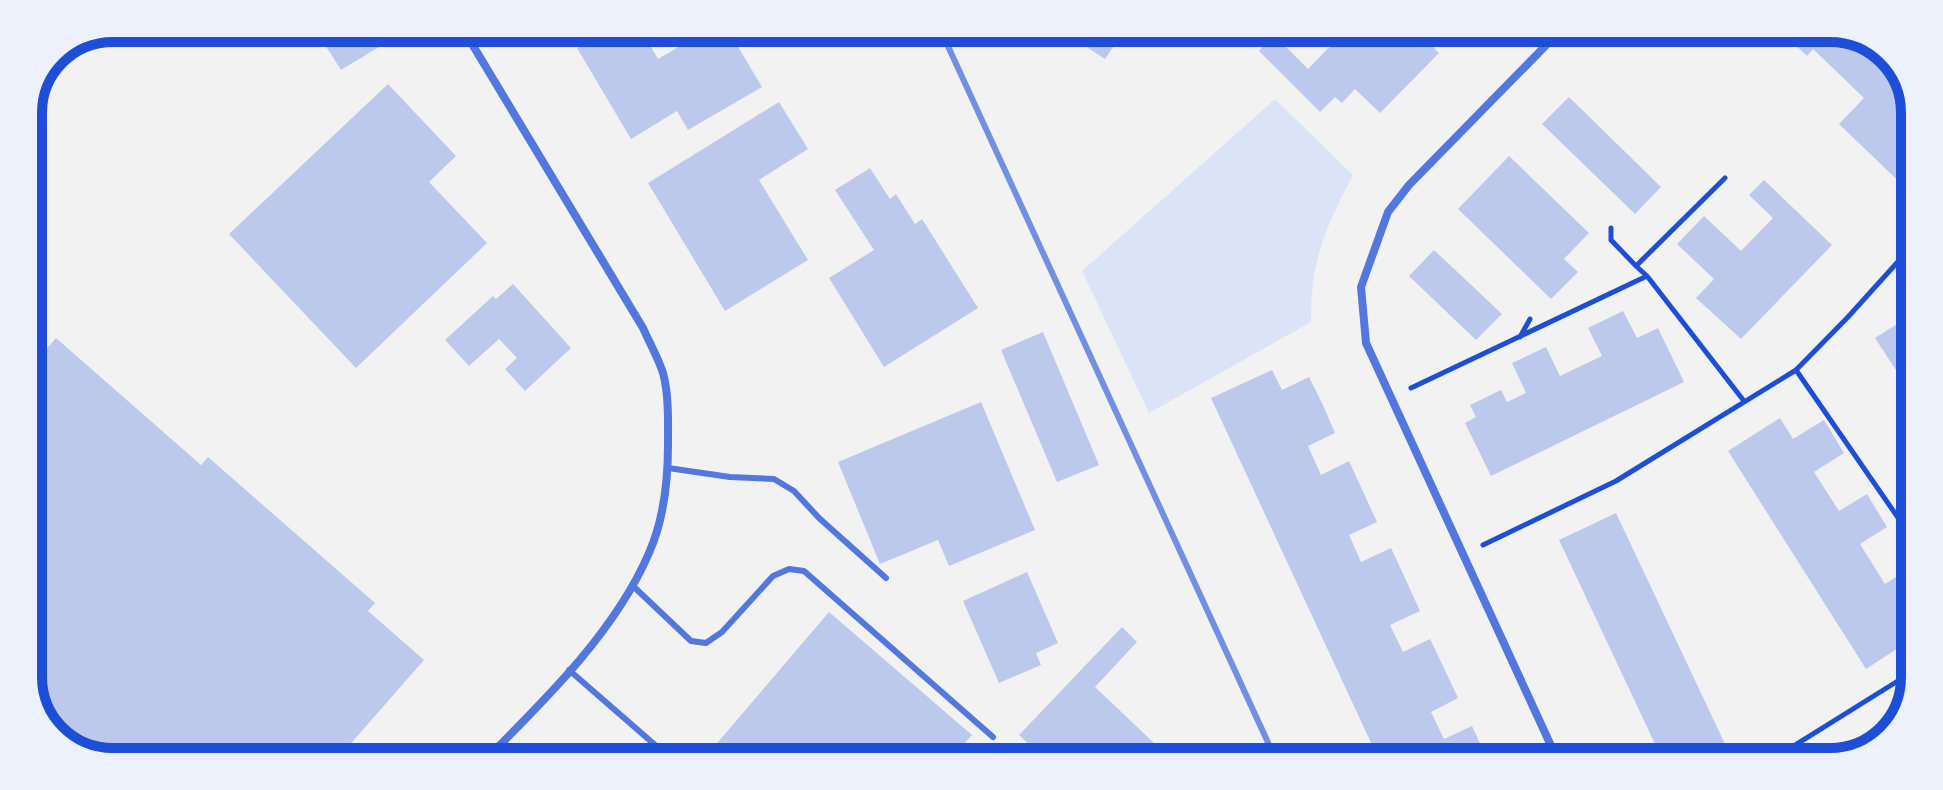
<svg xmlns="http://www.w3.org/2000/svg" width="1943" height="790" viewBox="0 0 1943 790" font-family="'Archivo Narrow',sans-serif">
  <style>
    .green { fill: #dbe4f7 }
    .building { fill: #bdc9ec }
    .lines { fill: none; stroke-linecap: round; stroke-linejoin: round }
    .path { stroke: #1d4ed8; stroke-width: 5 }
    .service { stroke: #5277de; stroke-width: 6 }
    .minor { stroke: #5277de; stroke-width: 8 }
    .rail { stroke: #7290e2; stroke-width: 6 }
    .rim { fill: none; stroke: #1d4ed8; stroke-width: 10 }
  </style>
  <rect width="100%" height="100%" fill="#f2f2f2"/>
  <path class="green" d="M 1275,99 L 1353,175 C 1325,229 1311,259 1311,322 L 1149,413 L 1082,271 Z"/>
  <path class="building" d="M 315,29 L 375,29 L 384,44 L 341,70 Z
    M 608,30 L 641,30 L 658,59 L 707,30 L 728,30 L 762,87 L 688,130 L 677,111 L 631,139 L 577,48 Z
    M 1099,32 L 1123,32 L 1105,59 L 1088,48 Z
    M 1344,32 L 1419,33 L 1439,53 L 1380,113 L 1355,89 L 1342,103 L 1335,97 L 1320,112 L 1259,51 L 1274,35 L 1308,69 Z
    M 1784,34 L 1862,34 L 1898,61 L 1915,107 L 1914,196 L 1839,124 L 1864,98 L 1813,49 L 1807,56 Z
    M 388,84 L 456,156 L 429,182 L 487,243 L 356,368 L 229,234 Z
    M 1569,97 L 1661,187 L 1635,214 L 1542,124 Z
    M 779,102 L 808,149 L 759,180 L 808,260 L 725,311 L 648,183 Z
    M 1509,156 L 1589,233 L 1564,259 L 1578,272 L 1551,299 L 1458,209 Z
    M 870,168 L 890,199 L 896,194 L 915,224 L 922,219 L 978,308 L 884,367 L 829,278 L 874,250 L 835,190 Z
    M 1764,180 L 1832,245 L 1741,339 L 1696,298 L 1714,279 L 1677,244 L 1704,216 L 1741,251 L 1773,218 L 1749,195 Z
    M 1434,250 L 1502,314 L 1476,340 L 1409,276 Z
    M 513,284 L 571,348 L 525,391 L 505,369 L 517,358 L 499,339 L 469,366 L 445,340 L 493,296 L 496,299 Z
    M 1623,311 L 1637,338 L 1658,328 L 1684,382 L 1491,476 L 1465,423 L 1476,417 L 1470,405 L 1501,390 L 1507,402 L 1526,393 L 1512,363 L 1546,347 L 1560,376 L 1602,356 L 1588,328 Z
    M 1913,314 L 1912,368 L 1912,395 L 1875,338 Z
    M 1043,332 L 1099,465 L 1057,482 L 1001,350 Z
    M 56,338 L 201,465 L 208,457 L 375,603 L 368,611 L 424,660 L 339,757 L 81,756 L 45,729 L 28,683 L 28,370 Z
    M 1272,370 L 1282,390 L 1309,377 L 1323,405 L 1335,433 L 1308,446 L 1321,475 L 1349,461 L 1377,522 L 1349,535 L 1361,562 L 1391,548 L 1405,578 L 1420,611 L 1390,625 L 1403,652 L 1430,639 L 1444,668 L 1458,698 L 1431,712 L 1444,739 L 1472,726 L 1488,761 L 1379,760 L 1211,398 Z
    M 981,402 L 1035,530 L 949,566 L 938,540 L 880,564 L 838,462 Z
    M 1780,418 L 1793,439 L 1824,420 L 1844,453 L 1814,472 L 1839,511 L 1867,494 L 1887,527 L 1860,544 L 1885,584 L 1910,568 L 1910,612 L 1905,616 L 1910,623 L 1909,641 L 1866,669 L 1728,451 Z
    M 1616,513 L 1726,746 L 1692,761 L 1663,761 L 1559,540 Z
    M 1027,572 L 1058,643 L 1036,653 L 1041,665 L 999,683 L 963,601 Z
    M 829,612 L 972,735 L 951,759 L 710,758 L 707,755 Z
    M 1122,627 L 1137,642 L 1095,687 L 1154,743 L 1139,760 L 1044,759 L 1019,735 Z"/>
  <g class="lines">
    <path class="path" d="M 1611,228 L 1611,240 L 1636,266
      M 1647,276 L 1636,266 L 1725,178
      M 1520,337 L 1530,319
      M 1796,370 L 1910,535
      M 1411,388 L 1647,276 L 1744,401
      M 1483,545 L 1616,481 L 1796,370 L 1848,317 L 1913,245
      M 1768,762 L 1909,674"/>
    <path class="service" d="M 668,468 L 730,477 L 774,479 L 794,491 L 819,518 L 886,578
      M 633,586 L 691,641 L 706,643 L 722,632 L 773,576 L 789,569 L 804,571 L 993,737
      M 569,670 L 670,758"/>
    <path class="minor" d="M 463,29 L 643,328 C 649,342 658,357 663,373 C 669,395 668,422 668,445 C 668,482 664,519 649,553 C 616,630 547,698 488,757
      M 1558,761 L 1366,343 L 1361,287 L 1388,212 L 1409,185 L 1558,33"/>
    <path class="rail" d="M 941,31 L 1276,760"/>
  </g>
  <path d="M0 0H1943V790H0ZM113 42H1830A71 71 0 0 1 1901 113V677A71 71 0 0 1 1830 748H113A71 71 0 0 1 42 677V113A71 71 0 0 1 113 42Z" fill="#edf1fc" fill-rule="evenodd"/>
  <path class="rim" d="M113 42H1830A71 71 0 0 1 1901 113V677A71 71 0 0 1 1830 748H113A71 71 0 0 1 42 677V113A71 71 0 0 1 113 42Z"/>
</svg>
